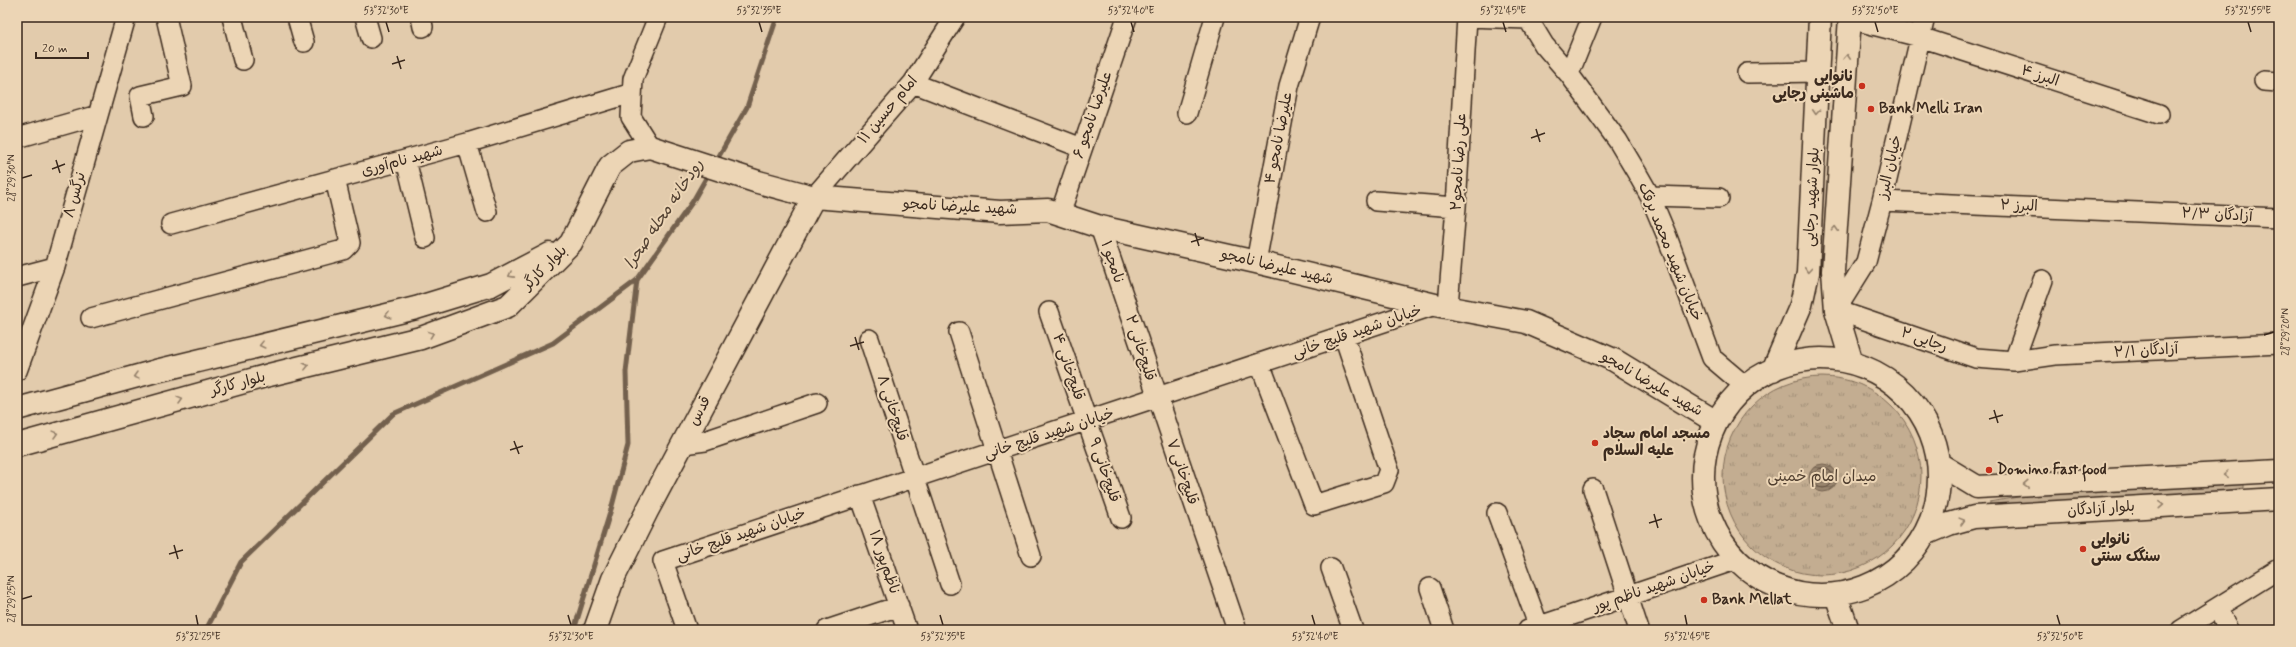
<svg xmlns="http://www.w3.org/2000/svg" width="2296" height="647" viewBox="0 0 2296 647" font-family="Mynerve,'Playpen Sans Arabic',sans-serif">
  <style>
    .grass { fill: #c3ad91; stroke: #7f6c58 }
    .park { fill: url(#park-tufts); stroke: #7f6c58 }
    .water { fill: url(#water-rules); stroke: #73614e }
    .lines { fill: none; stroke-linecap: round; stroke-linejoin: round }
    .shore { stroke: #614e3e; stroke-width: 1 }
    .stream { stroke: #73614e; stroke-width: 5 }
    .minor-casing { stroke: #3b2a1e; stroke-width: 22 }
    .major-casing { stroke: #3b2a1e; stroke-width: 25 }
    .minor { stroke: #ecd5b5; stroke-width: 19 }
    .major { stroke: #ecd5b5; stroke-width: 22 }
    .oneway { stroke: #94806a }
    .ticks { fill: none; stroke: #3b2a1e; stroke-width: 1.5 }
    .poi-dot { fill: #c8321e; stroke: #ecd5b5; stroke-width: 1.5 }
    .labels { text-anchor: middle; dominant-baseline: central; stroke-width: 4; stroke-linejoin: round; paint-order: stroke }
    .street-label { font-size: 15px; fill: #3b2a1e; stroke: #ecd5b5 }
    .poi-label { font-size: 15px; font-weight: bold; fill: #3b2a1e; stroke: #ecd5b5; text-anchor: start }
    .park-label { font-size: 15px; fill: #4f3e2f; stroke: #ecd5b5 }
    .water-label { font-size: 16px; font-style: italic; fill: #524132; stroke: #ecd5b5 }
    .neatline { fill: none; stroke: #3b2a1e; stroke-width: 1.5 }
    .ticks-label { font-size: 10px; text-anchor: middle; fill: #3b2a1e }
  </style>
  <defs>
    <pattern id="park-tufts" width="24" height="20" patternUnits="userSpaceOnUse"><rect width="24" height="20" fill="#c3ad91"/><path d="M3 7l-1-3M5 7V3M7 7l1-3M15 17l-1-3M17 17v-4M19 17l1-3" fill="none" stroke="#a08d76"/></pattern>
    <pattern id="water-rules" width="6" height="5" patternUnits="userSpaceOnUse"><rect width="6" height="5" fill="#99856e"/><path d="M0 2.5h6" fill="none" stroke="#7e6d5a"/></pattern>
  </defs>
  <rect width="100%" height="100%" fill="#e2cbac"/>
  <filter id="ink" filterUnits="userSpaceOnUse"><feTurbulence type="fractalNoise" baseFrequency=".025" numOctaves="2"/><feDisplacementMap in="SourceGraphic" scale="8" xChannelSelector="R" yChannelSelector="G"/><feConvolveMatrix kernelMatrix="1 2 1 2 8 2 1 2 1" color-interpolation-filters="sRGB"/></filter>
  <g filter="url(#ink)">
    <path class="grass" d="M 2244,482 L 2244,488 L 2168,498 L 1989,508 L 1990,502 L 2029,495 Z"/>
    <path class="park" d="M1723 476a99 99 0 1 1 198 0a99 99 0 1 1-198 0Z"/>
    <path class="water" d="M1809 478a14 14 0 1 1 28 0a14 14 0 1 1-28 0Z"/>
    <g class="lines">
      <path class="shore" d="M1813 478a10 10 0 1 1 20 0a10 10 0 1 1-20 0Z"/>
      <path class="stream" d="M 715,163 L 747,107 L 777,17
        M 206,630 L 241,562 L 393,414 L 553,343 L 637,280 L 693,201 L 710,171
        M 574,630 L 612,506 L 628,445 L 626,372 L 637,280"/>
      <g class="minor-casing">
        <path id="minor" d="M 232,17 L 243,60
          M 297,17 L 304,42
          M 365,17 L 371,38
          M 421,17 L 423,27
          M 1466,17 L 1528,19
          M 1527,17 L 1544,45 L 1569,74 L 1618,141 L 1637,173 L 1650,196 L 1666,234 L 1712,358 L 1745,386
          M 1925,17 L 1882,201 L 1866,262 L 1836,310 L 1976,358 L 2014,361 L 2055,355 L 2279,344
          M 1850,19 L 1920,37 L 2159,114
          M 1747,73 L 1819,72
          M 1569,74 L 1592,17
          M 2264,81 L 2279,82
          M 913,83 L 1082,148
          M 1187,113 L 1215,17
          M 144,116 L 140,96 L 182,86 L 166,17
          M 17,138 L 98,115
          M 467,143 L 487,212
          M 650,147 L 631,117 L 633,79 L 658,17
          M 406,160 L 425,238
          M 1650,196 L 1719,198
          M 814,197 L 913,83 L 955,17
          M 1376,201 L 1456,207
          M 1882,201 L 2279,218
          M 1060,214 L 1127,17
          M 171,224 L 467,143 L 632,93
          M 1100,227 L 1237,630
          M 1256,262 L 1289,86 L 1310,17
          M 17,277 L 55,267
          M 1448,306 L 1456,207 L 1467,17
          M 1049,312 L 1121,518
          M 91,318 L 343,250 L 350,243 L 335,179
          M 959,332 L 1031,556
          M 869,339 L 950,584
          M 2014,361 L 2043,280
          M 1260,364 L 1314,505 L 1384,483 L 1389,470 L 1344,336
          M 17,371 L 55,267 L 126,17
          M 683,444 L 705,441 L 817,403
          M 1593,489 L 1639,630
          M 860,495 L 907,630
          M 1497,513 L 1540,630
          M 1331,568 L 1353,630
          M 1430,588 L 1444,630
          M 2218,608 L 2228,630
          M 687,630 L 663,561 L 1435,305
          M 827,630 L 899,606
          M 1528,630 L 1735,560
          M 2181,630 L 2279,569"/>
      </g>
      <g class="major-casing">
        <path id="major" d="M 1850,17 L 1833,271 L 1836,310 L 1852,363
          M1703 477a118 118 0 1 1 236 0a118 118 0 1 1-236 0Z
          M 1773,370 L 1801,305 L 1808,273 L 1820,17
          M 17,409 L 156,371 L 416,308 L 491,285 L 550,254
          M 17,445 L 269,375 L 421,338 L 508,306 L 571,243 L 610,166 L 629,151 L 650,147 L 758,182 L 814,197 L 1000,212 L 1048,210 L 1100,227 L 1256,262 L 1435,305 L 1526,322 L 1614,360 L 1716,422
          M 1939,464 L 1977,487 L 2279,471
          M 1925,534 L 1949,524 L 1974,517 L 2279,499
          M 1836,595 L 1848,630
          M 595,630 L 613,579 L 647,511 L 814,197"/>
      </g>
      <use href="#minor" class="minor"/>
      <use href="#major" class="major"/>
    </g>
    <defs><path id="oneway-chevron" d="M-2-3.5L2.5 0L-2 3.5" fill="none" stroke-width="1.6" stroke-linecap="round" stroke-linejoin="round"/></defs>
    <g class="oneway">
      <use href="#oneway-chevron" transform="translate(1847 57) rotate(-86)"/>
      <use href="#oneway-chevron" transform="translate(1816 112) rotate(93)"/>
      <use href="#oneway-chevron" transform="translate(1835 229) rotate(-87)"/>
      <use href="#oneway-chevron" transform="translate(1808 270) rotate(95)"/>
      <use href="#oneway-chevron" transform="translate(511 275) rotate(152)"/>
      <use href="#oneway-chevron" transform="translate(388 315) rotate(166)"/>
      <use href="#oneway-chevron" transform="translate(431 334) rotate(-20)"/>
      <use href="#oneway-chevron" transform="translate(262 345) rotate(166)"/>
      <use href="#oneway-chevron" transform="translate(306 366) rotate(-14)"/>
      <use href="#oneway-chevron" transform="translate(136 376) rotate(165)"/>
      <use href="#oneway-chevron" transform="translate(180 400) rotate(-15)"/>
      <use href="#oneway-chevron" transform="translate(55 434) rotate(-15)"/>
      <use href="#oneway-chevron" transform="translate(2226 474) rotate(177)"/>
      <use href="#oneway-chevron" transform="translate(2026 484) rotate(177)"/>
      <use href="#oneway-chevron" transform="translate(2161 505) rotate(-4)"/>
      <use href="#oneway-chevron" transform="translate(1962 521) rotate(-15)"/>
    </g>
  </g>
  <path class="ticks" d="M 386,22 L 389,32M 759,22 L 762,32M 1131,22 L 1134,32M 1503,22 L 1506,32M 1875,22 L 1878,32M 2248,22 L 2251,32M 397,56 L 401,69M 392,64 L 405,60M 1536,129 L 1540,142M 1531,138 L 1545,133M 56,160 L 60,173M 52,169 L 65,164M 22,178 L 32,175M 1195,233 L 1199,246M 1191,242 L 1204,238M 2264,335 L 2274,332M 855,337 L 859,350M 850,346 L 864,342M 1994,410 L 1998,423M 1989,419 L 2003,415M 514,441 L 519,454M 510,450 L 523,446M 1654,514 L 1658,528M 1649,523 L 1662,519M 174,545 L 178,559M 169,554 L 183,550M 22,599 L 32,596M 196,615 L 198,625M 568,615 L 571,625M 940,615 L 943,625M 1312,615 L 1315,625M 1685,615 L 1687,625M 2057,615 L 2060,625"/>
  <g class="poi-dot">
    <circle cx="1862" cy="86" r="4"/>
    <circle cx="1871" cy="109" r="4"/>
    <circle cx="1595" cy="443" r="4"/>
    <circle cx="1989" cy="470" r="4"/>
    <circle cx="2083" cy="549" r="4"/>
    <circle cx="1704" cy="600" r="4"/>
  </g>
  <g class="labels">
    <g class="street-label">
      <text transform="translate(2040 76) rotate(18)">البرز ۴</text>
      <text transform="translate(888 110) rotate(-50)">امام حسین ۱۱</text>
      <text transform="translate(1093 115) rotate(-71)">علیرضا نامجو ۶</text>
      <text transform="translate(1279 138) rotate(-79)">علیرضا نامجو ۴</text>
      <text transform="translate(402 161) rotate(-15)">شهید نام‌آوری</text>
      <text transform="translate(1459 162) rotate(-87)">علی رضا نامجو۲</text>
      <text transform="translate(1890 167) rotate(-77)">خیابان البرز</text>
      <text transform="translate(75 195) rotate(-74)">نرگس ۸</text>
      <text transform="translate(1812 197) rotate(-87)">بلوار شهید رجایی</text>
      <text transform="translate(2019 206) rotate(2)">البرز ۲</text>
      <text transform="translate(960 207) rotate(3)">شهید علیرضا نامجو</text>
      <text transform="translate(2217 215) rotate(3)">آزادگان ۲/۳</text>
      <text transform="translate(1670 252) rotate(68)">خیابان شهید محمد برفک</text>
      <text transform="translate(1112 262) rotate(71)">نامجو ۱</text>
      <text transform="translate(1277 267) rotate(13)">شهید علیرضا نامجو</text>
      <text transform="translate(545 268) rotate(-45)">بلوار کارگر</text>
      <text transform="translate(1357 332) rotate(-19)">خیابان شهید قلیچ خانی</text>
      <text transform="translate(1924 340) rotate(19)">رجایی ۲</text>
      <text transform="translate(1140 348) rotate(72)">قلیچ‌خانی ۲</text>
      <text transform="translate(2146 351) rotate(-3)">آزادگان ۲/۱</text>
      <text transform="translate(1068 367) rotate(71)">قلیچ‌خانی ۴</text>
      <text transform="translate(238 384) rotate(-15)">بلوار کارگر</text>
      <text transform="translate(1652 384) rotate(30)">شهید علیرضا نامجو</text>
      <text transform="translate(892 408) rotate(72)">قلیچ‌خانی ۸</text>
      <text transform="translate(700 411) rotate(-62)">قدس</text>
      <text transform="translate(1049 434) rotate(-18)">خیابان شهید قلیچ خانی</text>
      <text transform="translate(1104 470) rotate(71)">قلیچ‌خانی ۹</text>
      <text transform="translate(1182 472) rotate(71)">قلیچ‌خانی ۷</text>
      <text transform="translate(2101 509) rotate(-4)">بلوار آزادگان</text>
      <text transform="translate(741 535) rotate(-19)">خیابان شهید قلیچ خانی</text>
      <text transform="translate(884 562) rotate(71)">ناظم‌پور ۱۸</text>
      <text transform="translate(1654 587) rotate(-19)">خیابان شهید ناظم پور</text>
    </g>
    <g class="poi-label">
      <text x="1854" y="77" text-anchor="end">نانوایی<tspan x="1854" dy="17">ماشینی رجایی</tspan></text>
      <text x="1879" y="109">Bank Melli Iran</text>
      <text x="1603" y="434">مسجد امام سجاد<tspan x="1603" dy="17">علیه السلام</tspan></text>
      <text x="1997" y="470">Domino Fast food</text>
      <text x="2091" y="540">نانوایی<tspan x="2091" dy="17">سنگک سنتی</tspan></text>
      <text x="1712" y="600">Bank Mellat</text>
    </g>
    <g class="park-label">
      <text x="1822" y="477">میدان امام خمینی</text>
    </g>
    <g class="water-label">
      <text transform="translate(664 214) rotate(-56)">رودخانه محله صحرا</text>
    </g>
  </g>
  <rect width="2296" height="647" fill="none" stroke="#ecd5b5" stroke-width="44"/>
  <path d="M36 52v6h52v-6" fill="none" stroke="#3b2a1e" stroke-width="2"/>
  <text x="42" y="52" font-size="12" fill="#3b2a1e" stroke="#ecd5b5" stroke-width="3" paint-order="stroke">20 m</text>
  <rect x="22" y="22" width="2252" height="603" class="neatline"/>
  <g class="ticks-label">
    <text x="386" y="14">53°32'30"E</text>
    <text x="759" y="14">53°32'35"E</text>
    <text x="1131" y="14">53°32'40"E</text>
    <text x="1503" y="14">53°32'45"E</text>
    <text x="1875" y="14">53°32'50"E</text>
    <text x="2248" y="14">53°32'55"E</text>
    <text transform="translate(11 178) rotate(-90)" y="4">28°29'30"N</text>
    <text transform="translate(2285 332) rotate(-90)" y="4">28°29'20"N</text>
    <text transform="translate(11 599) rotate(-90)" y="4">28°29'25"N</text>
    <text x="198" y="640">53°32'25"E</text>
    <text x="571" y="640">53°32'30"E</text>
    <text x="943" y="640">53°32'35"E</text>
    <text x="1315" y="640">53°32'40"E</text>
    <text x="1687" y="640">53°32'45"E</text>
    <text x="2060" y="640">53°32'50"E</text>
  </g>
</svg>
